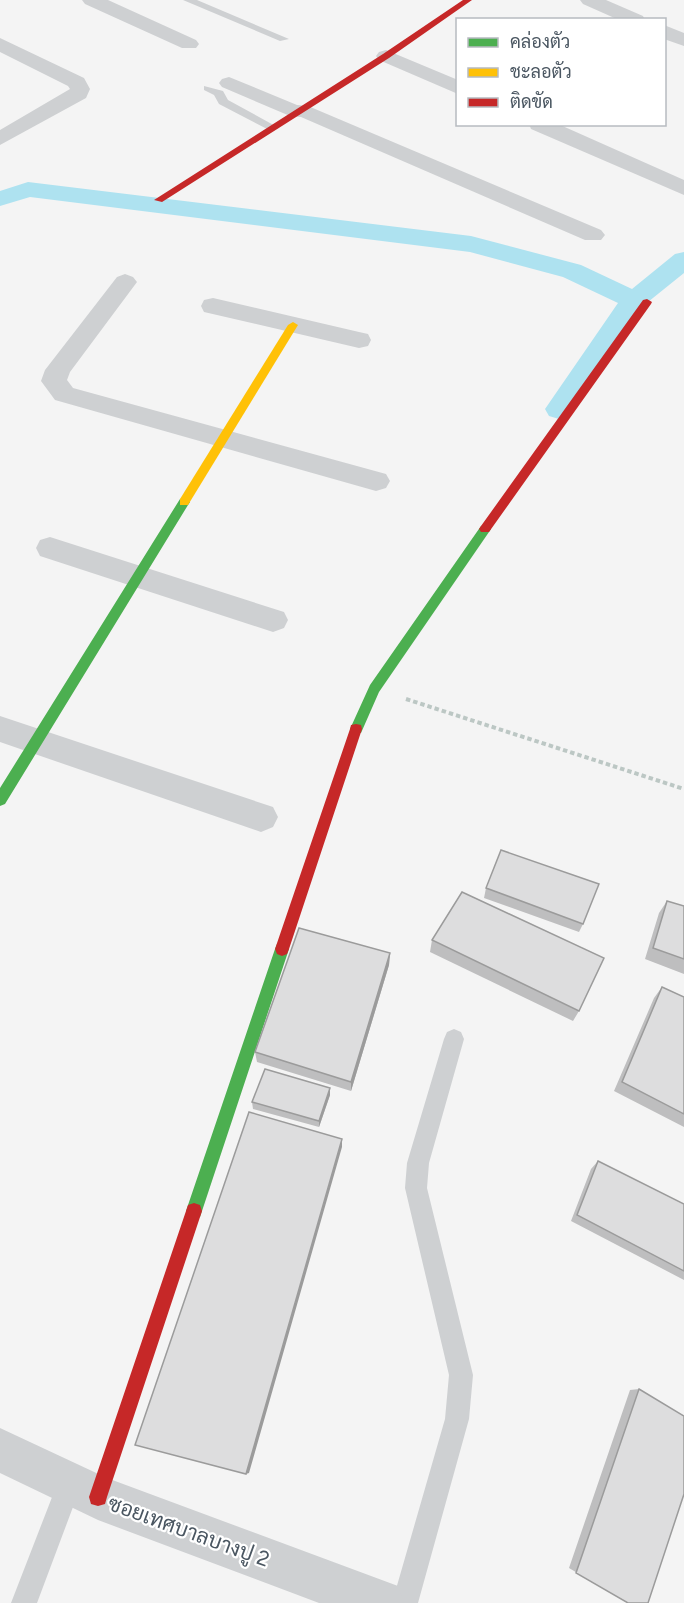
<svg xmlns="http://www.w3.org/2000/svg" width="684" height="1603" viewBox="0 0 684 1603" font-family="Figtree,Sarabun,sans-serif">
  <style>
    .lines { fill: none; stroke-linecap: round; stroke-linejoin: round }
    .canal { fill: #aee2f0; fill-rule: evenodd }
    .path { stroke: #bcc7c4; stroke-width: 4; stroke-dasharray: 4.5 3; stroke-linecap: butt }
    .lane { fill: #ced0d2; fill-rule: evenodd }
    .street { fill: #ced0d2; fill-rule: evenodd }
    .fast { fill: #4caf50; fill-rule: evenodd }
    .slow { fill: #ffc107; fill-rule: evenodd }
    .jam { fill: #c62828; fill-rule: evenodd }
    .wall { fill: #bebebf }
    .shaded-wall { fill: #9b9b9b }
    .building { fill: #ddddde; stroke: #9b9b9b; stroke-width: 1.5 }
    .labels { text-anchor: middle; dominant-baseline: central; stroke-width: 4.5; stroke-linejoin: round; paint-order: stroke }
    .near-street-label { font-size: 21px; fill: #4a5661; stroke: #fff }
  </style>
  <rect width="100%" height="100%" fill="#f4f4f4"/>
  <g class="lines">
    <path class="canal" d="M 28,182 L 471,236 L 581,265 L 632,289 L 675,254 L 684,252 L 684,273 L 643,306 L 569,416 L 559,419 L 549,416 L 545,409 L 618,303 L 563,277 L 470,252 L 30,197 L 0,206 L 0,191 Z"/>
    <path class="path" d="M 406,699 L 684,789"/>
    <path class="lane" d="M 183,0 L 197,0 L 289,39 L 280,41 Z
      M 204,86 L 223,91 L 228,100 L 279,128 L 269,130 L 219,104 L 214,95 L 204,90 Z
      M 454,1029 L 461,1032 L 464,1039 L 429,1163 L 427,1188 L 473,1375 L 469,1419 L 418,1603 L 392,1603 L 445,1419 L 449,1375 L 405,1188 L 407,1163 L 444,1039 L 447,1032 Z
      M 70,1471 L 79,1474 L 82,1483 L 37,1603 L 11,1603 L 61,1474 Z"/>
    <path class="street" d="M 82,0 L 108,0 L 196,40 L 199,44 L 196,48 L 182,48 L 85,4 Z
      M 580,0 L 606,0 L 643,16 L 645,20 L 619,20 L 583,4 Z
      M 664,25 L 684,33 L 684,46 L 664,39 Z
      M 0,38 L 84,78 L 90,89 L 86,98 L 0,145 L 0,130 L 70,89 L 68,86 L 0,52 Z
      M 386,50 L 458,80 L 458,94 L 379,60 L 376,56 L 379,52 Z
      M 229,77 L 297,105 L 308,106 L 601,230 L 605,235 L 601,240 L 585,240 L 301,117 L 290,116 L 222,87 L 219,83 L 222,79 Z
      M 529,124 L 558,124 L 684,180 L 684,195 L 531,129 Z
      M 125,274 L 133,277 L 137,282 L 70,372 L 67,380 L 73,388 L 386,474 L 390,481 L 386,488 L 376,491 L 55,400 L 41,381 L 45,370 L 117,277 Z
      M 213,298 L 359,332 L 368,334 L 371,340 L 368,346 L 359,348 L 204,312 L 201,306 L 204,300 Z
      M 50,537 L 284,612 L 288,620 L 284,628 L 273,632 L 40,556 L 36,548 L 40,540 Z
      M 0,716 L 273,807 L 278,817 L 273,827 L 261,832 L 0,742 Z
      M 0,1428 L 107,1478 L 398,1586 L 404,1603 L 319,1603 L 98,1520 L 0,1473 Z"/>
    <path class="fast" d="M 184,498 L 190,502 L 188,505 L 5,804 L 0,806 L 0,788 L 180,499 Z
      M 485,525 L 489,526 L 491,529 L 489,532 L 379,692 L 361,733 L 351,733 L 350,729 L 370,685 L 481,526 Z
      M 282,942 L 287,944 L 289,949 L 202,1211 L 200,1217 L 194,1219 L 188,1217 L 186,1211 L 275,949 L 277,944 Z"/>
    <path class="slow" d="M 293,322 L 298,325 L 188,505 L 180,505 L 180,499 L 288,325 Z"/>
    <path class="jam" d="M 463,0 L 472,0 L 389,58 L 162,202 L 154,200 L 383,54 Z
      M 647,299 L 652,302 L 651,304 L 489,532 L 481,532 L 479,529 L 481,526 L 643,300 Z
      M 356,724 L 361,725 L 362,729 L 289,949 L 287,954 L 282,956 L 277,954 L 275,949 L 350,729 L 351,725 Z
      M 194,1203 L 200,1205 L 202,1211 L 107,1497 L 105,1504 L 98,1506 L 91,1504 L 89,1497 L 186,1211 L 188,1205 Z"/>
  </g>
  <path class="wall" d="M 486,888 L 583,924 L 579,932 L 484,898 Z
    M 667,901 L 684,906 L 684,974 L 645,959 L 659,913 Z
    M 432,940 L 579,1011 L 573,1021 L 430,952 Z
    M 390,953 L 389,965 L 351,1091 L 257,1062 L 255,1052 Z
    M 662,987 L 684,997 L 684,1127 L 614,1091 L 654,998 Z
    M 330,1095 L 319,1127 L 253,1109 L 252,1102 Z
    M 598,1161 L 684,1204 L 684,1280 L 571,1221 L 591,1169 Z
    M 639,1389 L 628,1603 L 569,1568 L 630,1390 Z"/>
  <path class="shaded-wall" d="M 390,953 L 389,965 L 351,1091 L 351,1082 Z
    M 330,1088 L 330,1095 L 319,1127 L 319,1121 Z
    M 342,1139 L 342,1147 L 249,1473 L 246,1474 Z"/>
  <path class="building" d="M 501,850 L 599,884 L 583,924 L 486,888 Z
    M 462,892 L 604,958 L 579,1011 L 432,940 Z
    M 667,901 L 684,906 L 684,959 L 653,948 Z
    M 299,928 L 390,953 L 351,1082 L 255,1052 Z
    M 662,987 L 684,997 L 684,1114 L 622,1082 Z
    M 265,1069 L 330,1088 L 319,1121 L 252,1102 Z
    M 249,1112 L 342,1139 L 246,1474 L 135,1445 Z
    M 598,1161 L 684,1204 L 684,1271 L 577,1215 Z
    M 639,1389 L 684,1416 L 684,1494 L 648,1603 L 628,1603 L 576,1573 Z"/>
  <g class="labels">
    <g class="near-street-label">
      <text transform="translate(189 1531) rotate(20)">ซอยเทศบาลบางปู 2</text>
    </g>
  </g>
  <rect x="456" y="18" width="210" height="108" fill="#ffffff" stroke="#b7bbc0" stroke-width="1.5"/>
  <rect x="468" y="38" width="30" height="9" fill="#4caf50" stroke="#b7bbc0" stroke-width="1.5"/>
  <text x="510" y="48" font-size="18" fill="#4a5661">คล่องตัว</text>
  <rect x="468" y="68" width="30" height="9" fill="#ffc107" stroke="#b7bbc0" stroke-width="1.5"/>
  <text x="510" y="78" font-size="18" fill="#4a5661">ชะลอตัว</text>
  <rect x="468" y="98" width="30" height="9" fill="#c62828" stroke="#b7bbc0" stroke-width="1.5"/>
  <text x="510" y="108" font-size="18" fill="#4a5661">ติดขัด</text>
</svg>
